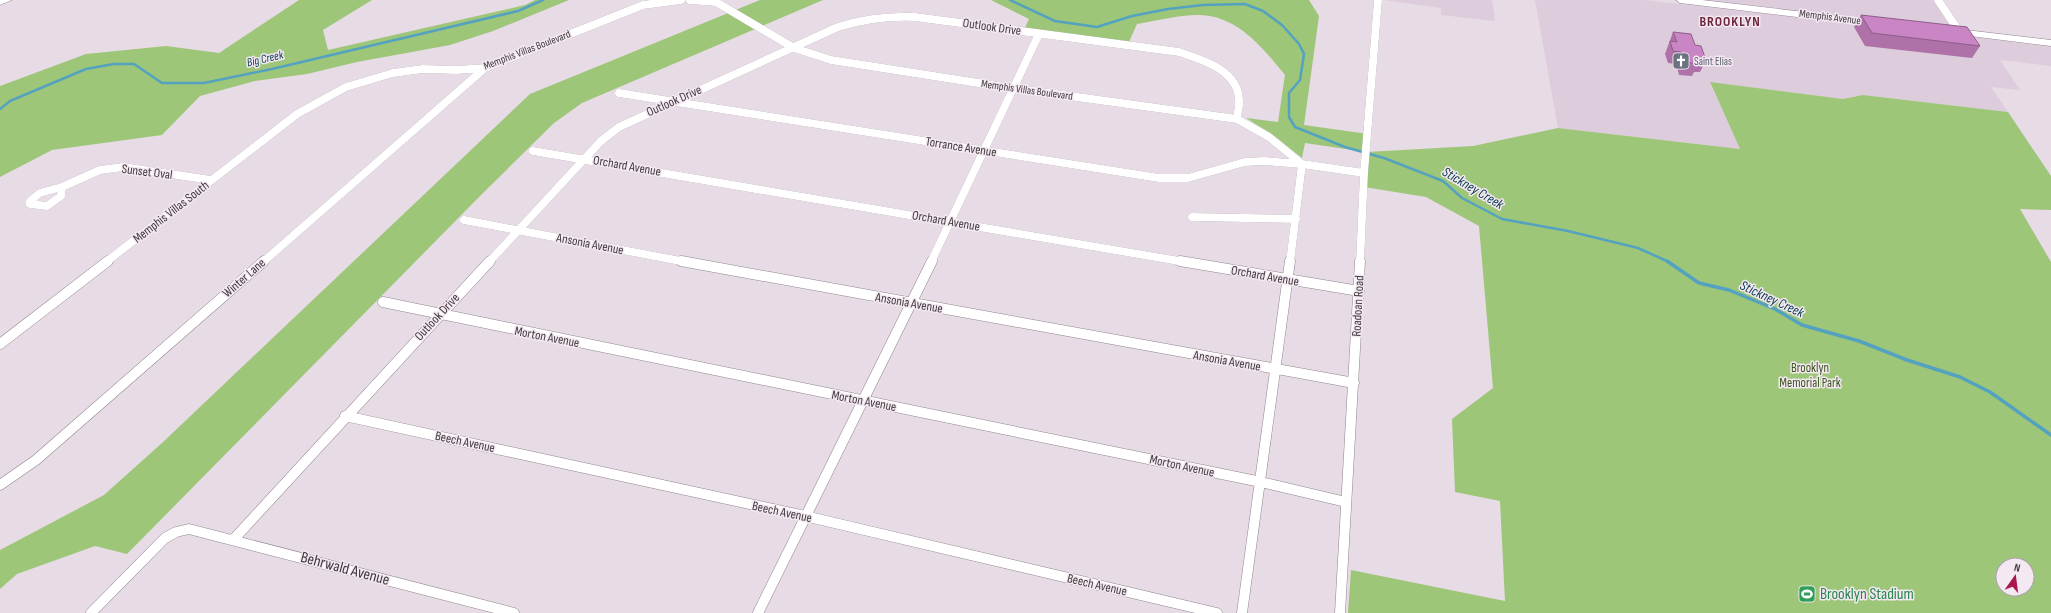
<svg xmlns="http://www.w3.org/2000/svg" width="2051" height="613" viewBox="0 0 2051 613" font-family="'Sofia Sans Condensed',sans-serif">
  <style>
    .built { fill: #ddccdb }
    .green { fill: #9ec679; fill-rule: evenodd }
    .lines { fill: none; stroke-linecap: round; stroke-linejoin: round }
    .stream-far1 { stroke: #54a2c0; stroke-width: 2.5 }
    .stream { stroke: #54a2c0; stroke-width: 3.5 }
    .street-far1-casing { stroke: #90858e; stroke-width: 8 }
    .street-casing { stroke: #90858e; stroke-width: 11 }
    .secondary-casing { stroke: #90858e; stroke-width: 1 }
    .street-far1 { stroke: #fff; stroke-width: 8 }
    .street { stroke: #fff; stroke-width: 10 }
    .secondary { fill: #fff; fill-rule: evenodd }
    .wall { fill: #ae72a9 }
    .building { fill: #ca85c4; stroke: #8d5d89 }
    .labels { text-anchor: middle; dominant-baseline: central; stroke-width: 3; stroke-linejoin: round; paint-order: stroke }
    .far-street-label { font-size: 11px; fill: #403b3f; stroke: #f4e8f2 }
    .far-worship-label { font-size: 11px; fill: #5b616d; stroke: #f4e8f2; text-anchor: start }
    .far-water-label { font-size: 12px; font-style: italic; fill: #053b4c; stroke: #f4e8f2 }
    .street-label { font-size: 13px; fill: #403b3f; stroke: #f4e8f2 }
    .park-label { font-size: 13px; fill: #39541b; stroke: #f4e8f2 }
    .far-district-label { font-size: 14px; font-weight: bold; letter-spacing: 1px; fill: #6d283b; stroke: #f4e8f2 }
    .water-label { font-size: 14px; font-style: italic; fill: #053b4c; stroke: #f4e8f2 }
    .near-street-label { font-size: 16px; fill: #403b3f; stroke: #f4e8f2 }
    .near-leisure-label { font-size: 16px; fill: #27864d; stroke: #f4e8f2; text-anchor: start }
  </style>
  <rect width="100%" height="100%" fill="#e7dbe5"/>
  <path class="built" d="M 1384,0 L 1492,0 L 1495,21 L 1441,15 L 1441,8 Z
    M 1535,0 L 1645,0 L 2051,46 L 2051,66 L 2000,60 L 2020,90 L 1991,87 L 2008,112 L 1863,95 L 1843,99 L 1710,83 L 1740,149 L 1558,128 Z
    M 1704,0 L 1934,0 L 1953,28 Z"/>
  <path class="green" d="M 299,0 L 372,0 L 323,30 L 328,50 L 525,5 L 535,0 L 569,0 L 493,31 L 450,45 L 357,62 L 307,74 L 255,81 L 200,96 L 162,135 L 52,150 L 0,177 L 0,86 L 86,54 L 166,46 L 219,53 Z
    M 760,0 L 823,0 L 582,103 L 554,123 L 482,194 L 127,554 L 95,546 L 17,574 L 0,589 L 0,550 L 104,495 L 162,443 L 530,94 Z
    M 991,0 L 1309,0 L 1319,16 L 1304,125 L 1368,134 L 1367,152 L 1473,146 L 1558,128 L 1740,149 L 1710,82 L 1843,99 L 1863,95 L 2008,112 L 2051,176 L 2051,210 L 2020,209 L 2051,262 L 2051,613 L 1348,613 L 1351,570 L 1505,601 L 1500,501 L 1455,492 L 1452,419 L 1493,388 L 1479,226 L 1426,197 L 1364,187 L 1366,152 L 1305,143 L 1302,158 L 1272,134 L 1246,118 L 1278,122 L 1285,75 C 1262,47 1237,15 1198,15 C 1178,15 1156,21 1137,24 L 1129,42 L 1025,28 L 1029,19 ZM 2003,565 L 2027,565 L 2027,589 L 2003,589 Z"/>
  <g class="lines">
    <path class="stream-far1" d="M 1010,0 L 1055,21 L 1097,27 L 1132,16 L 1168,9 L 1203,5 L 1245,4 L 1263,11 L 1282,25 L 1299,44 L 1304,54 L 1300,80 L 1289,93 L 1289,117 L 1295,127 L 1345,147 L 1384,158 L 1443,181 L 1462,198 L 1502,219 L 1568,231 L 1638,248 L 1669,262
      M 0,109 L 10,101 L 86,69 L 114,64 L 134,64 L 162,83 L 204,83 L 272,69 L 518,11 L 543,0"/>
    <path class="stream" d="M 1667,261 L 1699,283 L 1729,290 L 1775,309 L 1802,325 L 1859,341 L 1907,360 L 1960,377 L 1990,392 L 2051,435"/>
    <g class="street-far1-casing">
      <path id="street-far1" d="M 690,0 L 716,2 L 794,48 L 831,60 L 1004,87 L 1237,119 L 1269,137 L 1302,164 L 1364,173
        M 1938,0 L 1960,33
        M 619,93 L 1159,178 L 1188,178 L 1245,162 L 1264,161 L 1302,164 L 1290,262
        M 533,151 L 1185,262
        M 62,187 L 61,196 L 47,206 L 30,204 L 30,201 L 40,193 Z
        M 62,187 L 100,170 L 123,167 L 211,180
        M 1192,217 L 1296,219
        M 464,220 L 686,262
        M 106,262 L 297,114 L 346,87 L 393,73 L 423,69 L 456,70 L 485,68 L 643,5 L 681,0
        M 263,262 L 485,68
        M 489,262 L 601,141 L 619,127 L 838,27 C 864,19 888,16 915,17 L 1179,52 C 1203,60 1238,70 1239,100 C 1240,106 1237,113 1237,119
        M 931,262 L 1039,34
        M 1360,262 L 1364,173 L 1378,0"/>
    </g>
    <g class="street-casing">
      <path id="street" d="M 681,261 L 1354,383
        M 1180,261 L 1359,291
        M 383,302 L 1261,482 L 1346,502
        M 0,344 L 108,261
        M 345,416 L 805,516 L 1217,613
        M 0,485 L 36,460 L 264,261
        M 233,540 L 490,261
        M 91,613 L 165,538 L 176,532 L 189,529 L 514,613
        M 758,613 L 932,261
        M 1242,613 L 1290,261
        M 1340,613 L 1360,261"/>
    </g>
    <g class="secondary-casing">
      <path id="secondary" d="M 0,0 L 12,0 L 0,5 Z
        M 1676,0 L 1702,0 L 1873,20 L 1877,23 L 1873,26 L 1680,3 Z
        M 1957,29 L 2051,40 L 2051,46 L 1954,34 L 1953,32 Z"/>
    </g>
    <use href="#street-far1" class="street-far1"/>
    <use href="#street" class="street"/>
    <use href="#secondary" class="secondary"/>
  </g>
  <path class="wall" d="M 1861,15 L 1980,46 L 1972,58 L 1865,46 L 1854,27 Z
    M 1673,32 L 1695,45 L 1706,60 L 1700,72 L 1694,72 L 1692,76 L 1679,75 L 1676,64 L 1668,63 L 1665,54 Z"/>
  <path class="building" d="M 1861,15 L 1967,27 L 1980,46 L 1872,33 Z
    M 1673,32 L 1691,34 L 1695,45 L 1701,46 L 1706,60 L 1696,58 L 1698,64 L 1685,62 L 1681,52 L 1673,51 L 1670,41 L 1677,42 Z"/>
  <defs>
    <g id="church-square" transform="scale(0.9)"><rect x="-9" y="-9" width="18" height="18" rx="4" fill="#6b7280" stroke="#f4e8f2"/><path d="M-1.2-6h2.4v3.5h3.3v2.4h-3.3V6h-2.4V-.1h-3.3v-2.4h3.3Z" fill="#fff"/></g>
    <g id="stadium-square" transform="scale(0.9)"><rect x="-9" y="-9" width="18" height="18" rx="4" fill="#2e9e5b" stroke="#f4e8f2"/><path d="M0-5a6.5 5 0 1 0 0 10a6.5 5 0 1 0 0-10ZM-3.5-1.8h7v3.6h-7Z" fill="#fff"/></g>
  </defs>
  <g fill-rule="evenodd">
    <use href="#church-square" x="1681" y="61"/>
    <use href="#stadium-square" x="1807" y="594"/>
  </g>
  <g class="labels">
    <g class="far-street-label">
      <text transform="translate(1830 17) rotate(7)">Memphis Avenue</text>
      <text transform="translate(527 50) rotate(-21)">Memphis Villas Boulevard</text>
      <text transform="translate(1027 90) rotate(8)">Memphis Villas Boulevard</text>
    </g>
    <g class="far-worship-label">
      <text x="1694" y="61">Saint Elias</text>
    </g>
    <g class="far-water-label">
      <text transform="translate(265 59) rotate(-13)">Big Creek</text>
    </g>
    <g class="street-label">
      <text transform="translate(992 27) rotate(8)">Outlook Drive</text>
      <text transform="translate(674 101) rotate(-24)">Outlook Drive</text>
      <text transform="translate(961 147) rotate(9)">Torrance Avenue</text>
      <text transform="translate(627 166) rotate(10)">Orchard Avenue</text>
      <text transform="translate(147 172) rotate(7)">Sunset Oval</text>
      <text transform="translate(171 212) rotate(-38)">Memphis Villas South</text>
      <text transform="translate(946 221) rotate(10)">Orchard Avenue</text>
      <text transform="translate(590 244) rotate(11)">Ansonia Avenue</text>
      <text transform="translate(1265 276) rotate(10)">Orchard Avenue</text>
      <text transform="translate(244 278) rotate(-41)">Winter Lane</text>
      <text transform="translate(909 303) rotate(10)">Ansonia Avenue</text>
      <text transform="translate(1358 306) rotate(-87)">Roadoan Road</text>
      <text transform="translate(437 317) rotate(-47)">Outlook Drive</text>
      <text transform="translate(547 337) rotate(11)">Morton Avenue</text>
      <text transform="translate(1227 361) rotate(10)">Ansonia Avenue</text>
      <text transform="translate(864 401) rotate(11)">Morton Avenue</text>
      <text transform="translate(465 442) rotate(12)">Beech Avenue</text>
      <text transform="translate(1182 466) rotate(12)">Morton Avenue</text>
      <text transform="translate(782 512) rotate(12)">Beech Avenue</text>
      <text transform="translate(1097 585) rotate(13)">Beech Avenue</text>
    </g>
    <g class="park-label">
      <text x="1810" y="368">Brooklyn<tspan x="1810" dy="15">Memorial Park</tspan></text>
    </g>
    <g class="far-district-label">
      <text x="1730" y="21">BROOKLYN</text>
    </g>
    <g class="water-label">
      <text transform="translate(1473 188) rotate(31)">Stickney Creek</text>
      <text transform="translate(1772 299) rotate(25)">Stickney Creek</text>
    </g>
    <g class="near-street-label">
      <text transform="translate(345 569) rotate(15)">Behrwald Avenue</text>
    </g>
    <g class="near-leisure-label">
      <text x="1820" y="594">Brooklyn Stadium</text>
    </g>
  </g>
  <g transform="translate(2015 577) rotate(14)"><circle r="19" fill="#f4e8f2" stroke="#aca3aa"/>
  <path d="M0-3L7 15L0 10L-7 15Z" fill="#a9164e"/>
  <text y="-6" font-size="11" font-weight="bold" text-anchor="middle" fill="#403b3f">N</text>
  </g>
</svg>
